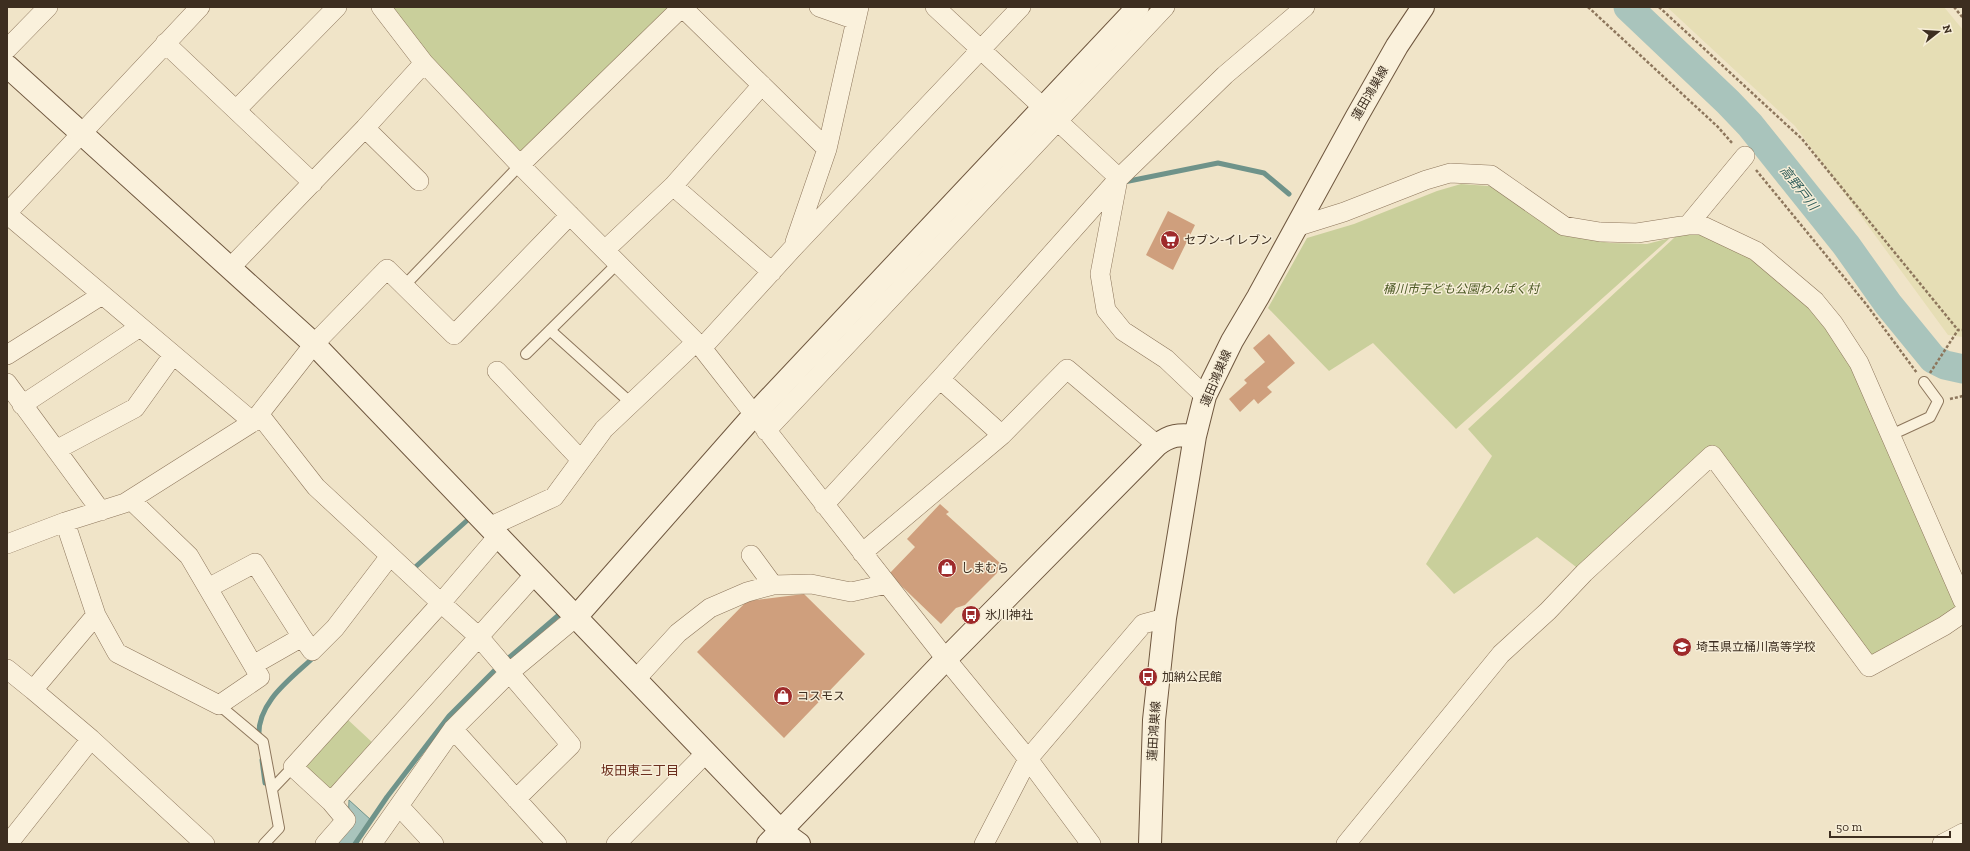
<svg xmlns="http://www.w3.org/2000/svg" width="1970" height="851" viewBox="0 0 1970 851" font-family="'Zilla Slab','Noto Sans JP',serif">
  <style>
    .farmland { fill: #e6deb5 }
    .green { fill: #c9cf9b }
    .water { fill: #a9c4bc; stroke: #6f938a }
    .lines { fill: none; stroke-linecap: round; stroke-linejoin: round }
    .stream { stroke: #6f938a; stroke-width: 5 }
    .river { stroke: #a9c4bc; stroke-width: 29 }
    .building { fill: #cf9f7d }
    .lane-casing { stroke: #8d765c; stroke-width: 12 }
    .street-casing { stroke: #8d765c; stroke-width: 20 }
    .secondary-casing { stroke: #6f573f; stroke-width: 24 }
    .path { stroke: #8d765c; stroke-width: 2.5; stroke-dasharray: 3 2; stroke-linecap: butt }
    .lane { stroke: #faf1dc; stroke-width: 10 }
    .street { stroke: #faf1dc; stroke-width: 19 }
    .secondary { stroke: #faf1dc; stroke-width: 22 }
    .labels { text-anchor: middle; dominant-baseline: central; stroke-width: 3; stroke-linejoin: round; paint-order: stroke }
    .street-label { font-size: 12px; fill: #3d2e20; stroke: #f7eed8 }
    .poi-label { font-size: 12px; fill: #3d2e20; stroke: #f7eed8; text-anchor: start }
    .park-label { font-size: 12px; font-style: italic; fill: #4d5a26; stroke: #f7eed8 }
    .water-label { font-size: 13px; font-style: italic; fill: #2f5d5a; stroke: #f7eed8 }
    .neighbourhood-label { font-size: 13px; fill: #6b2e1e; stroke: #f7eed8 }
  </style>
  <rect width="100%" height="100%" fill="#f0e4c8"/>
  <path class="farmland" d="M 1667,7 L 1944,7 L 1963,30 L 1963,337 L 1948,335 L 1795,126 Z"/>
  <path class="green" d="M 384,7 L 684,7 L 520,165 Z
    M 1461,184 L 1502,187 L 1575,237 L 1610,243 L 1647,244 L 1670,238 L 1456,429 L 1373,343 L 1329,371 L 1268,308 L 1307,238 L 1354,224 L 1437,191 Z
    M 1688,225 L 1756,251 L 1848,333 L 1963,602 L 1869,667 L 1712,455 L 1584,573 L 1537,537 L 1454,594 L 1426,564 L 1492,456 L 1468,429 Z
    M 346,718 L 374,744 L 335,789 L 328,790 L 306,772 L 304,763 Z"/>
  <path class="water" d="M 349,800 L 371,820 L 355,844 L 334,844 L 348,828 Z"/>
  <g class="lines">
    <path class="stream" d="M 1124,182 L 1218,163 L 1264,173 L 1289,194
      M 412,570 L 472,516
      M 505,661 L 560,614 L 564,616
      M 259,738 C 256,702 292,678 315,656
      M 262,760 L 265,783
      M 355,844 L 387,797 L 449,716 L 499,666"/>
    <path class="river" d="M 1628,7 L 1728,102 L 1750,125 L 1846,245 L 1888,304 L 1933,359 L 1945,365 L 1963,369"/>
  </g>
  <path class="building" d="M 1168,211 L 1195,225 L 1173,270 L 1146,255 Z
    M 1269,334 L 1295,363 L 1267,387 L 1272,392 L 1258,404 L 1254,399 L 1240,412 L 1229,399 L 1247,383 L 1244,380 L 1265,362 L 1253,348 Z
    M 940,504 L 949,512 L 946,514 L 1000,563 L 997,573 L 965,605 L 956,608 L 941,624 L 889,574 L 915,547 L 907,539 Z
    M 804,594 L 865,654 L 784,738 L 697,652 L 747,601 Z"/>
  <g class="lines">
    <g class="lane-casing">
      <path id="lane" d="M 404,286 L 520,165
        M 551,331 L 632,404
        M 526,354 L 618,263
        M 1891,435 L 1930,417 L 1938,401 L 1924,382
        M 219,705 L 263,742 L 279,828 L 264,844
        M 272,789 L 293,767"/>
    </g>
    <g class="street-casing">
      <path id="street" d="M 381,7 L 424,63 L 520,165 L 702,348 L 946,659 L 1028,759 L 1091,844
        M 682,7 L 827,149
        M 819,7 L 856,20
        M 935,7 L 1119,178
        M 165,43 L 313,183
        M 7,49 L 48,7
        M 236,110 L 337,7
        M 365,128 L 419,181
        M 520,165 L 682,7
        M 1118,179 L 1100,274 L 1106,310 L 1123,331 L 1166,359 L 1205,396
        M 673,186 L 772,272
        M 7,213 L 200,7
        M 7,214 L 253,422
        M 1688,225 L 1745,156
        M 1296,227 L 1344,212 L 1426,180 L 1450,173 L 1491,175 L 1564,226 L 1600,232 L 1637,233 L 1688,225 L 1701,225 L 1756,251 L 1815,301 L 1833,323 L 1859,363 L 1963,601
        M 795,242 L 827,149 L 859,7
        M 605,250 L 673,186 L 762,85
        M 230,268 L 365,128 L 424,63
        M 702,348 L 794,247 L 1021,7
        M 7,355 L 102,295
        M 497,371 L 581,460
        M 940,379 L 1002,435
        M 7,383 L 101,511
        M 22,405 L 140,327
        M 259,414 L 316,487 L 441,603 L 479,637 L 571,745 L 516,799
        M 766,431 L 1165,7
        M 56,450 L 135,408 L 173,355
        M 131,500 L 189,556 L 253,665 L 302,637 L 255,563 L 208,588
        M 824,505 L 940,379 L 1119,178 L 1225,75 L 1305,7
        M 65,522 L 96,615 L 33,690 L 91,739 L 205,844
        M 489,527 L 554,497 L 604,429 L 696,342
        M 7,544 L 65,522 L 125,503 L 253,422 L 314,344 L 387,269 L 454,335 L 570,215
        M 862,553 L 1002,435 L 1067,369 L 1157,445
        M 751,555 L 773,585
        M 96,615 L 117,653 L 219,705 L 260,677 L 253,665
        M 302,637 L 312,651 L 335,628 L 390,556
        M 7,669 L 33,690
        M 636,679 L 678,633 L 710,608 L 747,592 L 773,585 L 811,584 L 851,592 L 887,584
        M 453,729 L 557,844
        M 331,802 L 535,574
        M 399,806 L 434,844
        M 8,844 L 91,739
        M 325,844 L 346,820 L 331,802 L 293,767 L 441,603 L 498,536
        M 372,844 L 453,729 L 510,672 L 576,617
        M 616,844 L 706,753
        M 984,844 L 1028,759 L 1143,624 L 1165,618
        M 1346,844 L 1501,654 L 1548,611 L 1584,573 L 1712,455 L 1869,667 L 1944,626 L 1963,613
        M 1942,844 L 1963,833"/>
    </g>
    <g class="secondary-casing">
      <path id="secondary" d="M 7,66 L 314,344 L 781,831 L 799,844
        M 576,617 L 753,416 L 1138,7
        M 768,844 L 946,659 L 1157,445 C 1170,435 1179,434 1195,436
        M 1150,844 L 1154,720 L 1165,618 L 1195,436 L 1205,396 L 1232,341 L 1258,297 L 1356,118 L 1397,46 L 1423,7"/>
    </g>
    <path class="path" d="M 1588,7 L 1718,127 L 1733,144
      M 1659,7 L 1802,139 L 1958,330 L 1963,330
      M 1954,7 L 1963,18
      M 1756,170 L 1866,304 L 1917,373
      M 1930,373 L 1958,330
      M 1950,399 L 1963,396"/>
    <use href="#lane" class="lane"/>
    <use href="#street" class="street"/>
    <use href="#secondary" class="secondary"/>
  </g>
  <defs>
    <g id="supermarket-disc" transform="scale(1)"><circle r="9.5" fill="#9e2a2b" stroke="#f7eed8"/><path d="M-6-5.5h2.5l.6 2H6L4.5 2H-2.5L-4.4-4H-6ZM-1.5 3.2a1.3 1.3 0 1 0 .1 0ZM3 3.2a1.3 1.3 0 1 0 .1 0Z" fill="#fff"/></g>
    <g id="shop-disc" transform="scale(1)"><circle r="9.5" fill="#9e2a2b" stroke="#f7eed8"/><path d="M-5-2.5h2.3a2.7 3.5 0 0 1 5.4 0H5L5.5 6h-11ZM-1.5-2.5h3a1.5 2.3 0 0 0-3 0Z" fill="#fff"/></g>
    <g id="bus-disc" transform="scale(1)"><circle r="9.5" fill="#9e2a2b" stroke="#f7eed8"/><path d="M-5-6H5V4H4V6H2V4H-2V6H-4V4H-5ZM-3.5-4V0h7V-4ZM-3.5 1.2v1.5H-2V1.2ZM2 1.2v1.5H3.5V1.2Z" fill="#fff"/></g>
    <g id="school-disc" transform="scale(1)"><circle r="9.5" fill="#9e2a2b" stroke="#f7eed8"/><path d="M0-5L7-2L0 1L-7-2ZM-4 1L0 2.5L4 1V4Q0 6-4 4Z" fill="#fff"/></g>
  </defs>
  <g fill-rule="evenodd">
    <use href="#supermarket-disc" x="1170" y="240"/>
    <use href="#shop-disc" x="947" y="568"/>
    <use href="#bus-disc" x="971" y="615"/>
    <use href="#school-disc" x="1682" y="647"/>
    <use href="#bus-disc" x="1148" y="677"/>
    <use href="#shop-disc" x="783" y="696"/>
  </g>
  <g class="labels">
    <g class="street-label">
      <text transform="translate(1370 93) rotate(-60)">蓮田鴻巣線</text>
      <text transform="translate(1216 378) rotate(-67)">蓮田鴻巣線</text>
      <text transform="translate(1154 731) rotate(-86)">蓮田鴻巣線</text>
    </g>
    <g class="poi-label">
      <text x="1184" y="240">セブン-イレブン</text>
      <text x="961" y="568">しまむら</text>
      <text x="985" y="615">氷川神社</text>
      <text x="1696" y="647">埼玉県立桶川高等学校</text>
      <text x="1162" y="677">加納公民館</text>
      <text x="797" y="696">コスモス</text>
    </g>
    <g class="park-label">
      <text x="1461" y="289">桶川市子ども公園わんぱく村</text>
    </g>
    <g class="water-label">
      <text transform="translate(1799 188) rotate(52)">高野戸川</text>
    </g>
    <g class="neighbourhood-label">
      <text x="640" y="770">坂田東三丁目</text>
    </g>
  </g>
  <rect width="1970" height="851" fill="none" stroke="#3d2e20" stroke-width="16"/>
  <g transform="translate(1938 32) rotate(73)" stroke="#f7eed8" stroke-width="3" paint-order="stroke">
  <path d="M0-3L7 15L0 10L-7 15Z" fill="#3d2e20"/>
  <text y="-6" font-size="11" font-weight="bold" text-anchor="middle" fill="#3d2e20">N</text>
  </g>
  <path d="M1830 831v6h120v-6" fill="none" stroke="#3d2e20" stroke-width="2"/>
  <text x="1836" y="831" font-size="12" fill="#3d2e20" stroke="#f7eed8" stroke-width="3" paint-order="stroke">50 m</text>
</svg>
